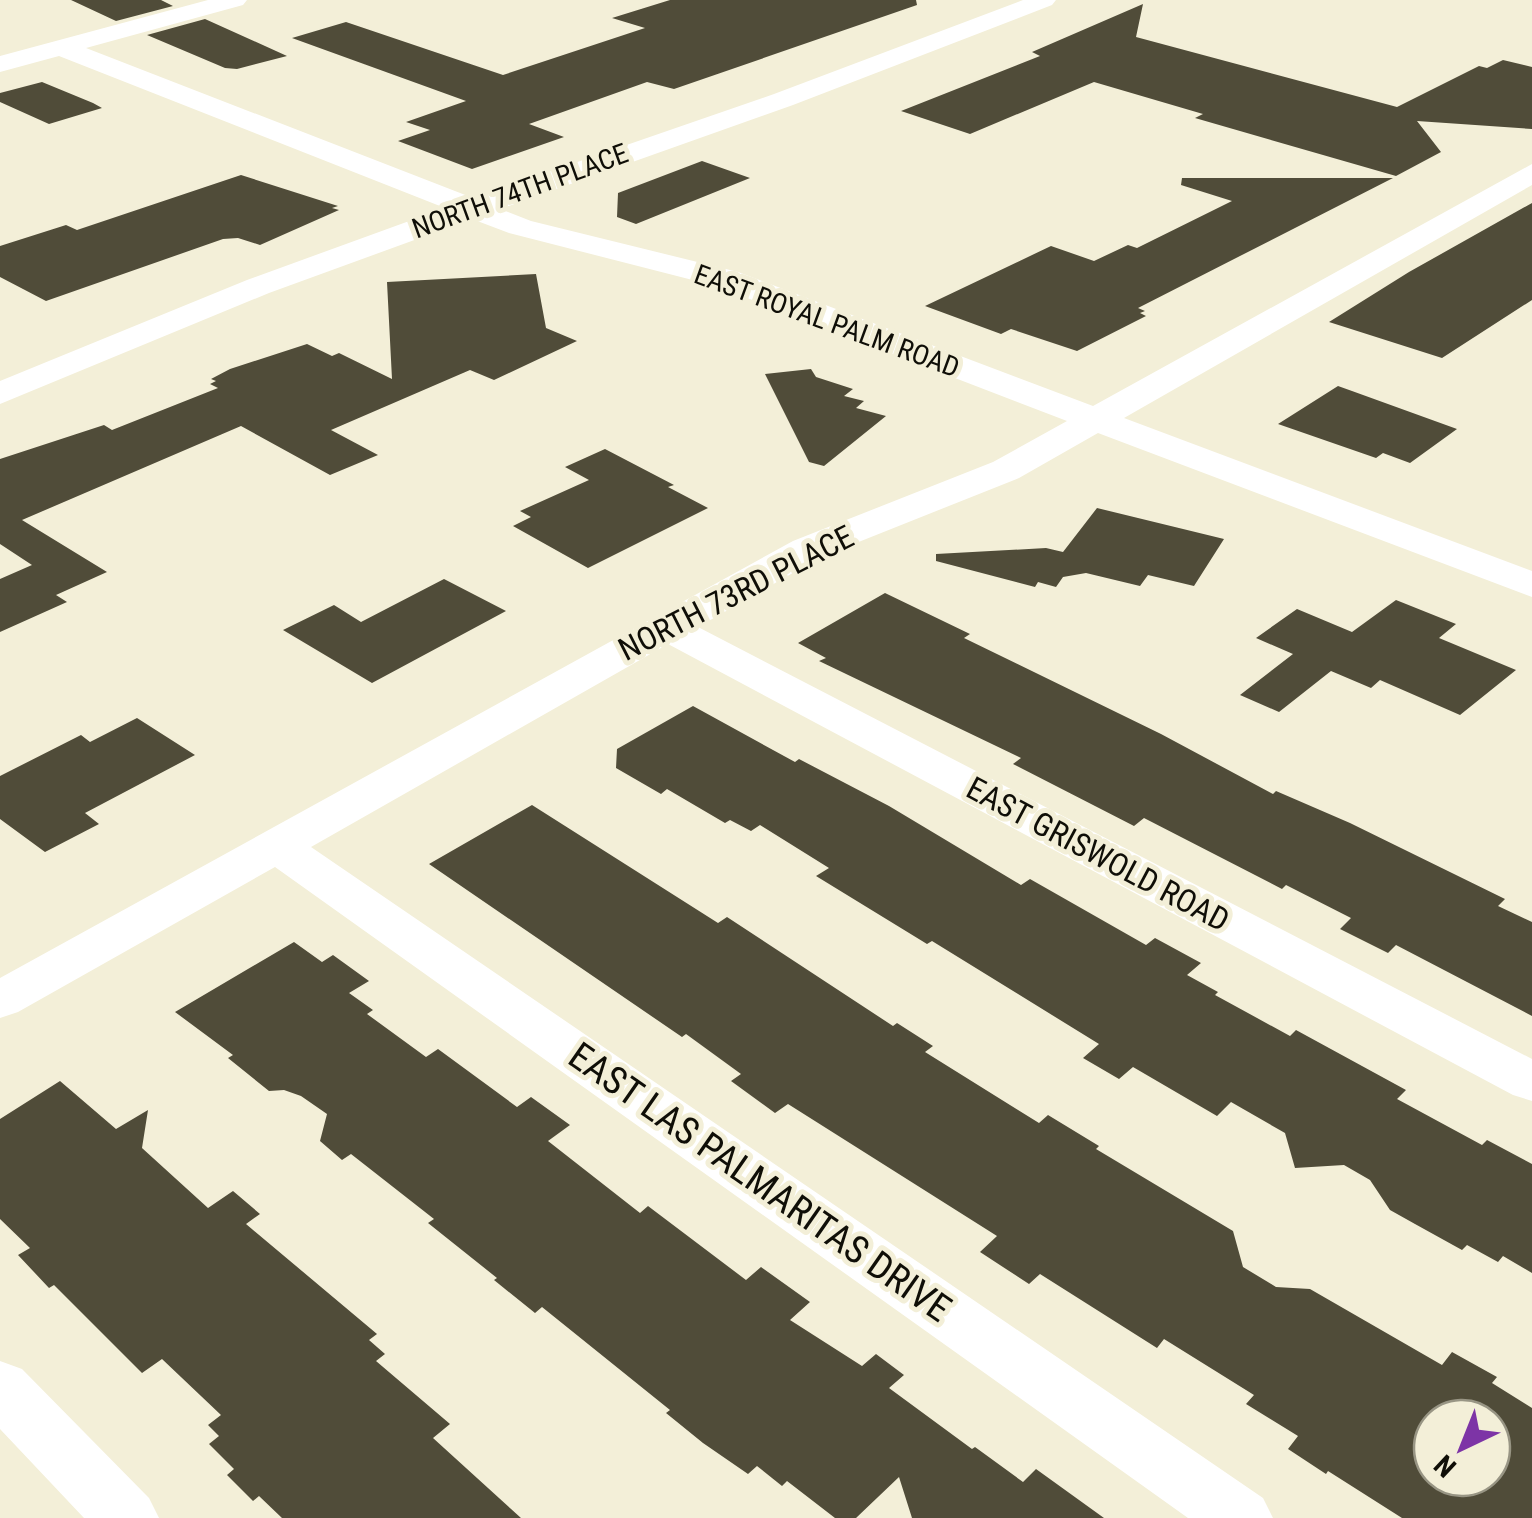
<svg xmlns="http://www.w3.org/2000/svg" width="1532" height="1518" viewBox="0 0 1532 1518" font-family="'Roboto Condensed',sans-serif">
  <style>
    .building { fill: #504c39; fill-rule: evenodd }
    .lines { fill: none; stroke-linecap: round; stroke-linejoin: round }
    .minor { fill: #fff; fill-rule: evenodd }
    .labels { text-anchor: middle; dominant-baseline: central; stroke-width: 10; stroke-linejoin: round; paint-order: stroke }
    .far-street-label { font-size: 28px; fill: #0f0e07; stroke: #f3efd8 }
    .street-label { font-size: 32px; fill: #0f0e07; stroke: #f3efd8 }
    .near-street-label { font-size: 38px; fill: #0f0e07; stroke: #f3efd8 }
  </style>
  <rect width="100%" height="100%" fill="#f3efd8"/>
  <path class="building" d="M 71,0 L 161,0 L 173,6 L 116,21 Z
    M 670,0 L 916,0 L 917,5 L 674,89 L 647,82 L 529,124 L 564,137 L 472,169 L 398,141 L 430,130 L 406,122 L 466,101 L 292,38 L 346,22 L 503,75 L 645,28 L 612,18 Z
    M 1143,4 L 1136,37 L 1397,107 L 1479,66 L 1487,68 L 1503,60 L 1532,67 L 1532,129 L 1417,121 L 1441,152 L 1396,176 L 1195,118 L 1203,114 L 1094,82 L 970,134 L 901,111 L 1040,56 L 1032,52 Z
    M 205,19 L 287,56 L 237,69 L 225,68 L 147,35 Z
    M 42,82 L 93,103 L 102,108 L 49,124 L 0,102 L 0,93 Z
    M 702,161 L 750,178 L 636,224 L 617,217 L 618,193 Z
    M 241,175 L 338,206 L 332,208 L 339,210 L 260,245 L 238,238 L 223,239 L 46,301 L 0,277 L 0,246 L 66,225 L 77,230 Z
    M 1182,178 L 1393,178 L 1138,308 L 1145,311 L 1140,313 L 1146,316 L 1077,351 L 1011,329 L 1001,334 L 925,306 L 1051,246 L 1094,261 L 1128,245 L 1137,248 L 1232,201 L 1181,185 Z
    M 1532,203 L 1532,300 L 1442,358 L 1329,322 L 1409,272 Z
    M 536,274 L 546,328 L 577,341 L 494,380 L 470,370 L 331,430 L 378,455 L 330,475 L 241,426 L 22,520 L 107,572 L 56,595 L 67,602 L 0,632 L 0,579 L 32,565 L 0,544 L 0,459 L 104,425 L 112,430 L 218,388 L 210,384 L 216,381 L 211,379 L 230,369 L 307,344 L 332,356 L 339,353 L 392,379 L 387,282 Z
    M 811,369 L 816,377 L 853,389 L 844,396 L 864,401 L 856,408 L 886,416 L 824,466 L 809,462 L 765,374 Z
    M 1338,386 L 1352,391 L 1457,429 L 1410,463 L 1383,453 L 1376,458 L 1278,424 Z
    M 605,449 L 674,485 L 668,487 L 708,508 L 588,568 L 513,526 L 531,517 L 520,511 L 589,480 L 565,467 Z
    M 1097,508 L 1224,539 L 1194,586 L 1148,575 L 1140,586 L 1086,573 L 1063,577 L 1056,587 L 1038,582 L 1035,587 L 936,561 L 936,554 L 1046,548 L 1063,552 Z
    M 444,579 L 506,611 L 372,683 L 283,630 L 334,605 L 361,622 Z
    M 885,593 L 970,634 L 964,638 L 1161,734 L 1273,794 L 1276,791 L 1350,823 L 1505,899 L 1498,906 L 1532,922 L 1532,1016 L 1396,945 L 1388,953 L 1340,929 L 1351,918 L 1286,885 L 1282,889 L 1144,818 L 1134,826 L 1013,764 L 1021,758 L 819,661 L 826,658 L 798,643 Z
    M 1396,600 L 1456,624 L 1439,638 L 1516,670 L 1460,715 L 1380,680 L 1371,688 L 1331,671 L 1279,712 L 1240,695 L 1293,654 L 1256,638 L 1297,609 L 1352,632 Z
    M 693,706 L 795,762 L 799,759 L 889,806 L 1021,885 L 1030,879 L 1146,945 L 1155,938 L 1201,963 L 1187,975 L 1218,992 L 1215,995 L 1290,1036 L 1296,1030 L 1406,1090 L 1397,1099 L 1482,1145 L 1487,1140 L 1532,1164 L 1532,1273 L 1503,1256 L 1498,1262 L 1467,1245 L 1462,1250 L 1415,1224 L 1390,1210 L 1370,1180 L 1344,1165 L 1295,1168 L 1285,1133 L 1231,1102 L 1217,1116 L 1133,1067 L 1119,1079 L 1083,1058 L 1099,1044 L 932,941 L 927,944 L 816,876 L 829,868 L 760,825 L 751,831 L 730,820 L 725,823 L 667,789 L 661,794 L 616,768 L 617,749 Z
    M 137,718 L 195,755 L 85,813 L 99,824 L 45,852 L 0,819 L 0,776 L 81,735 L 90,742 Z
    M 532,805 L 718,923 L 727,917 L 893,1026 L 897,1023 L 933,1046 L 925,1052 L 1039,1123 L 1048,1115 L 1099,1146 L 1096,1149 L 1233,1231 L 1243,1267 L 1276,1287 L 1310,1289 L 1442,1365 L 1452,1352 L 1497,1377 L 1492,1383 L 1532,1408 L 1532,1518 L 1402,1518 L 1328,1471 L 1326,1474 L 1288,1449 L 1298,1436 L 1246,1404 L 1254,1395 L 1164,1339 L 1157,1348 L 1040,1274 L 1029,1284 L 980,1252 L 997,1236 L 788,1104 L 775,1113 L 731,1081 L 741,1074 L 686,1034 L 682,1037 L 429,864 ZM 1432,1418 L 1492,1418 L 1492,1478 L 1432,1478 Z
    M 294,942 L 322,962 L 333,955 L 369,981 L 349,993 L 373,1010 L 367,1014 L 426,1057 L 438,1049 L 517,1107 L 531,1097 L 570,1125 L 548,1141 L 640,1213 L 648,1206 L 746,1280 L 761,1267 L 810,1302 L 790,1320 L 862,1366 L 876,1354 L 904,1375 L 889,1388 L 972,1449 L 975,1447 L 1023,1482 L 1036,1469 L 1104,1518 L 912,1518 L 899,1477 L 856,1518 L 835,1518 L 787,1481 L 782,1486 L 757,1466 L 748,1474 L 703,1443 L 666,1413 L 670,1410 L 542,1307 L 535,1313 L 494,1280 L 497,1278 L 428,1223 L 434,1219 L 351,1154 L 342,1160 L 320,1141 L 327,1114 L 301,1096 L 284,1090 L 269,1091 L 228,1058 L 233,1055 L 175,1012 Z
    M 60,1081 L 116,1129 L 148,1110 L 142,1148 L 208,1208 L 233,1191 L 260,1214 L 246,1224 L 377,1334 L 369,1340 L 385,1354 L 376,1361 L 450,1424 L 433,1438 L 521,1518 L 282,1518 L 259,1496 L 253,1501 L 227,1475 L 234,1469 L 209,1444 L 219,1436 L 208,1425 L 221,1415 L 162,1359 L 142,1373 L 54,1285 L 49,1288 L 18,1255 L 30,1248 L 0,1219 L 0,1119 Z"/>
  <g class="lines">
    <path class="minor" d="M 208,0 L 247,0 L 243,5 L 86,48 L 473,198 L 774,94 L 1023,0 L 1056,0 L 1052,5 L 793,105 L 500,209 L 531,221 L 738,272 L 1093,406 L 1532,164 L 1532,185 L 1124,418 L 1532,571 L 1532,597 L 1098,433 L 1019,478 L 821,557 L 698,627 L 1532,1059 L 1532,1101 L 1513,1095 L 668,644 L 311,847 L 1263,1498 L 1273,1518 L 1188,1518 L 275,867 L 18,1012 L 0,1018 L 0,978 L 793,541 L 993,462 L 1067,421 L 716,286 L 509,233 L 472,219 L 269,293 L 0,404 L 0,381 L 247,280 L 445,208 L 59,56 L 0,72 L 0,56 Z
      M 0,1361 L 22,1369 L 149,1498 L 159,1518 L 84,1518 L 0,1429 Z"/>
  </g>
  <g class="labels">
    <g class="far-street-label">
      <text transform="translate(520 191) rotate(-20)">NORTH 74TH PLACE</text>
      <text transform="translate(827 321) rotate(20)">EAST ROYAL PALM ROAD</text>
    </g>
    <g class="street-label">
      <text transform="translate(736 593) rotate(-27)">NORTH 73RD PLACE</text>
      <text transform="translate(1098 854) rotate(28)">EAST GRISWOLD ROAD</text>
    </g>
    <g class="near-street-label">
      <text transform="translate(760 1182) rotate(35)">EAST LAS PALMARITAS DRIVE</text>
    </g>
  </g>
  <g transform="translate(1462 1448) rotate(223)"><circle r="48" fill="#f3efd8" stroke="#989584" stroke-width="2.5"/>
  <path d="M0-8L18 38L0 25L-18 38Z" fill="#7d34a6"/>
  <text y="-15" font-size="28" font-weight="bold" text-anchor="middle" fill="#0f0e07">N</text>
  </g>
</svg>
